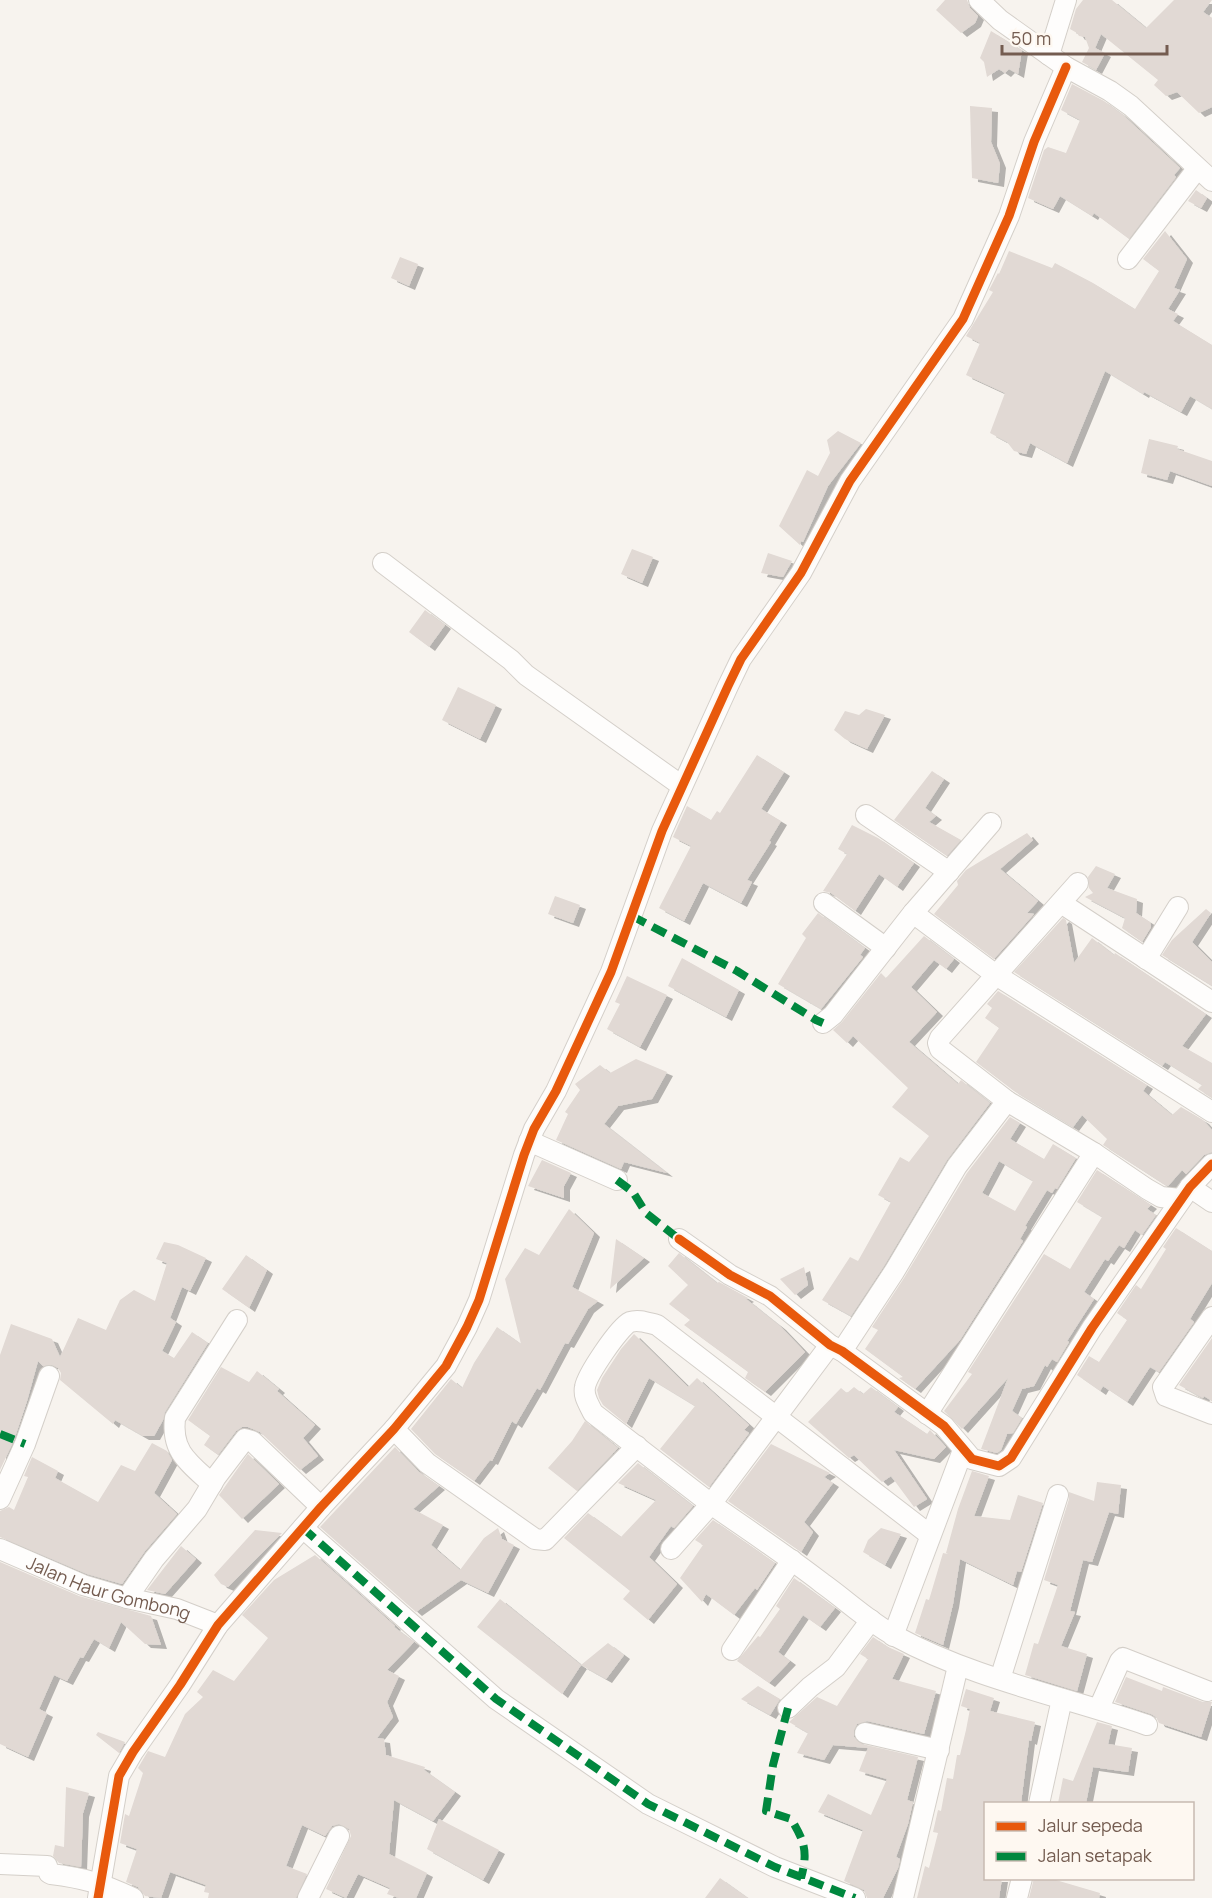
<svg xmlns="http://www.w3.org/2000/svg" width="1212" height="1898" viewBox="0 0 1212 1898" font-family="Manrope,sans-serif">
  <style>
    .building { fill: #e1d9d4; fill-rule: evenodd; filter: url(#shadow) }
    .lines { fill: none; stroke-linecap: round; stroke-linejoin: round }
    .minor-casing { stroke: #d4cfc9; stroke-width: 22 }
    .minor { stroke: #fefdfc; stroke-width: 20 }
    .quiet { stroke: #00873e; stroke-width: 8; stroke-dasharray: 15 8; stroke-linecap: butt }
    .cycleway-casing { stroke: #fef8f1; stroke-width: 13 }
    .cycleway { stroke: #e8590c; stroke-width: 9 }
    .labels { text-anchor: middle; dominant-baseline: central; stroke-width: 4.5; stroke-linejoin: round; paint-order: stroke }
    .street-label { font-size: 18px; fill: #745c50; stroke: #fef8f1 }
  </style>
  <defs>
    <filter id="shadow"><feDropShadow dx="6" dy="4" stdDeviation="0" flood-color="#0004"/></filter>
  </defs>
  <rect width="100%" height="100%" fill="#f7f3ee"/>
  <path class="building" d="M 945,0 L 967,0 L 970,8 L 978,16 L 975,23 L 961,33 L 936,10 Z
    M 1083,0 L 1112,0 L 1146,28 L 1174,0 L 1212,0 L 1203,12 L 1212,18 L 1212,107 L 1199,113 L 1177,92 L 1166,96 L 1154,85 L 1158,80 L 1101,34 L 1095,48 L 1105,53 L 1096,70 L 1082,62 L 1089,48 L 1085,37 L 1079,36 L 1077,33 L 1070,29 L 1076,9 Z
    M 991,31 L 1022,50 L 1018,74 L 1009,69 L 1005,73 L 999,69 L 987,77 L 984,62 L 980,58 Z
    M 1072,84 L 1104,101 L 1123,115 L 1180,168 L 1174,175 L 1176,177 L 1129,239 L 1094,213 L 1092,216 L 1060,196 L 1053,209 L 1028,198 L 1044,150 L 1048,147 L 1066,153 L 1080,120 L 1061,110 Z
    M 970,106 L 992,108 L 991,142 L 1000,164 L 998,183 L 972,178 Z
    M 1196,190 L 1207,198 L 1201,208 L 1188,201 Z
    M 1165,231 L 1187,259 L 1174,288 L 1180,290 L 1168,309 L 1178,314 L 1173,321 L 1212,345 L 1212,409 L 1190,396 L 1181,412 L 1144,392 L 1143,394 L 1105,371 L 1067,463 L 1030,443 L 1026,454 L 1014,451 L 1007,442 L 990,433 L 1005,393 L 966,375 L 980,343 L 966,336 L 993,292 L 989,290 L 998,273 L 999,274 L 1009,251 L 1052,268 L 1055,263 L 1093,283 L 1135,309 L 1159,271 L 1143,259 Z
    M 400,257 L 418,264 L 409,286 L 391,278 Z
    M 838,431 L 861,443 L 828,486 L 803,542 L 801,541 L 800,545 L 779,526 L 807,470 L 818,476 L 830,453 L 827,440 Z
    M 1149,439 L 1178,446 L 1177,449 L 1212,461 L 1212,486 L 1170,471 L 1167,480 L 1141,473 Z
    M 632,549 L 653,557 L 642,583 L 621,574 Z
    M 768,553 L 792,561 L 783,577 L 761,573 Z
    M 425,610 L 445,625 L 429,647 L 409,632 Z
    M 458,687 L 496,705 L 480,739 L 442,720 Z
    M 866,709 L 885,715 L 867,749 L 845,739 L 834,730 L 845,711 L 859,715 Z
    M 757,755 L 784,772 L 761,809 L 781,821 L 769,841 L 771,842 L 747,880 L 752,882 L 741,903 L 703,883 L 684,921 L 659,908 L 691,846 L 673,837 L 687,806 L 711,820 L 717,811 L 720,813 Z
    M 932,771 L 944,779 L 925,808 L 936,816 L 929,822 L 961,840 L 947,856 L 894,820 Z
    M 852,825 L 878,838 L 914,863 L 897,887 L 879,874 L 855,911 L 831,893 L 823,891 L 847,854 L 838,849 Z
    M 1027,833 L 1033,840 L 1000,869 L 1038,901 L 1027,913 L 1034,914 L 994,959 L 934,914 L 958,885 L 957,881 L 966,870 Z
    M 1096,866 L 1115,874 L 1107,888 L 1137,899 L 1136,913 L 1150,922 L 1151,927 L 1142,942 L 1122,928 L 1125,918 L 1085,897 L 1093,893 L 1089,888 L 1088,877 Z
    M 555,896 L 580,905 L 573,923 L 548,914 Z
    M 1206,909 L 1211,913 L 1192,942 L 1212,962 L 1212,986 L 1162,955 L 1172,940 Z
    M 818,913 L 865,948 L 860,955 L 863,957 L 821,1009 L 778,984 L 806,938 L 802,934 Z
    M 1063,918 L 1066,920 L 1074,963 L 1092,938 L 1114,955 L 1115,953 L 1206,1014 L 1182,1046 L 1212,1063 L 1212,1098 L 1198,1089 L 1202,1085 L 1165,1062 L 1162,1066 L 1014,972 Z
    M 924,936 L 954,959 L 946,969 L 934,960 L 911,987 L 937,1012 L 909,1042 L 958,1084 L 961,1080 L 990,1103 L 947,1160 L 884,1266 L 851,1316 L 822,1300 L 850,1257 L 858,1261 L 891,1202 L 878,1195 L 900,1157 L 909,1162 L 929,1136 L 892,1107 L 908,1088 L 853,1036 L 847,1043 L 833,1030 L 842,1022 L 881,973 L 886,978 Z
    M 682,958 L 739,990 L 726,1017 L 668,986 Z
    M 627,976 L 667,995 L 640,1047 L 607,1029 L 620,1004 L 615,1002 Z
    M 998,991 L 1147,1085 L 1143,1091 L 1172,1115 L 1181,1107 L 1203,1120 L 1212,1130 L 1212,1152 L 1204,1155 L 1186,1174 L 1182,1170 L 1168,1186 L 1165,1185 L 1103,1145 L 1107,1139 L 1082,1115 L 1073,1127 L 1014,1091 L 976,1062 L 999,1028 L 985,1018 L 992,1008 L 987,1004 Z
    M 636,1059 L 667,1072 L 652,1099 L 618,1106 L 604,1124 L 667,1173 L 624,1162 L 621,1169 L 556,1140 L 568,1114 L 565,1112 L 580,1090 L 575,1084 L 600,1065 L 610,1073 Z
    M 1010,1117 L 1020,1123 L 1010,1139 L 1044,1159 L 1053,1144 L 1076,1158 L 1057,1189 L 1055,1188 L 1052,1193 L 1047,1190 L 1025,1226 L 1027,1227 L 1020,1239 L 1023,1241 L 960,1340 L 915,1389 L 899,1378 L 903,1377 L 865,1349 L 878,1330 L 872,1327 L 904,1278 L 967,1173 ZM 999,1161 L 1033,1181 L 1015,1211 L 982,1193 Z
    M 542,1160 L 571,1173 L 564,1186 L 564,1198 L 528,1186 Z
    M 1097,1170 L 1151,1205 L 1147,1209 L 1156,1215 L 1142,1235 L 1135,1230 L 1124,1248 L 1119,1245 L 1108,1261 L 1105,1259 L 1084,1292 L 1094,1299 L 1067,1341 L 1069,1342 L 1057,1362 L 1052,1359 L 1047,1367 L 1045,1365 L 1034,1386 L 1022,1389 L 1012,1411 L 1022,1418 L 1013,1433 L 1007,1434 L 1001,1450 L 997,1453 L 981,1449 L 1008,1378 L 962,1429 L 944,1411 L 972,1374 L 968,1372 L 1044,1254 L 1070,1269 L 1102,1217 L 1077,1202 Z
    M 569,1209 L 594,1233 L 572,1287 L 598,1301 L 588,1309 L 568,1344 L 565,1343 L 540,1390 L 537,1388 L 516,1424 L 512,1421 L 492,1461 L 490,1460 L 474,1481 L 435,1454 L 411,1429 L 451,1379 L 462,1388 L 474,1363 L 497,1327 L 521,1344 L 505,1279 L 525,1248 L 539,1255 Z
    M 1176,1228 L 1212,1251 L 1212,1283 L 1190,1319 L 1194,1322 L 1159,1372 L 1150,1367 L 1127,1402 L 1103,1386 L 1100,1391 L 1077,1375 L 1089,1356 L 1099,1362 L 1127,1320 L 1117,1313 L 1136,1285 L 1141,1289 L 1166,1249 L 1163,1247 Z
    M 616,1239 L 644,1258 L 610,1289 Z
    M 164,1242 L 178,1245 L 206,1258 L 190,1291 L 182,1287 L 170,1318 L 176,1322 L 162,1351 L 174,1358 L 192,1332 L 208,1343 L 165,1412 L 163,1420 L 154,1436 L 143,1436 L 115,1420 L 113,1424 L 60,1380 L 61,1373 L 58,1368 L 52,1365 L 43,1366 L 38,1361 L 27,1401 L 14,1440 L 0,1470 L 0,1355 L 11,1324 L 52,1339 L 60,1357 L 78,1318 L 106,1330 L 120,1300 L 134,1290 L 155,1301 L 167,1263 L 156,1259 Z
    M 679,1253 L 717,1283 L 719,1282 L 748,1298 L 746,1299 L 780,1326 L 805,1352 L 765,1392 L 745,1378 L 748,1372 L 684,1325 L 690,1320 L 669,1304 L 688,1285 L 668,1266 Z
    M 246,1255 L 267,1270 L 249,1308 L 222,1289 Z
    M 804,1267 L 808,1285 L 795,1295 L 780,1279 Z
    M 634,1334 L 688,1387 L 697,1378 L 749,1425 L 744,1430 L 749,1433 L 709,1487 L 660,1449 L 695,1406 L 649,1378 L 626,1424 L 603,1405 L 599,1398 L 597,1390 L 602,1378 L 621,1349 Z
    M 1212,1338 L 1212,1401 L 1204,1396 L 1203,1398 L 1197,1395 L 1179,1385 Z
    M 221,1367 L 249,1382 L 257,1371 L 279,1389 L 277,1391 L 315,1425 L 303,1438 L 318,1456 L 300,1470 L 260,1432 L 248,1427 L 242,1427 L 236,1431 L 218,1455 L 204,1445 L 210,1436 L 188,1420 Z
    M 854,1387 L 863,1394 L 871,1387 L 898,1407 L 894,1412 L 927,1434 L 930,1430 L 946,1447 L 934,1459 L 894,1450 L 927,1499 L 914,1507 L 891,1476 L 882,1482 L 854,1455 L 849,1458 L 808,1422 L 841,1388 L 847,1393 Z
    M 585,1421 L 618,1448 L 577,1491 L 548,1468 L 572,1441 Z
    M 152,1443 L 167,1451 L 172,1460 L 154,1493 L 177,1514 L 145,1551 L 122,1584 L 87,1574 L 0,1537 L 0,1511 L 9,1507 L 14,1510 L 28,1477 L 24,1476 L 32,1457 L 58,1471 L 55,1478 L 98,1502 L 121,1465 L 135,1471 Z
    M 771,1444 L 828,1472 L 830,1473 L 824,1477 L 833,1483 L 804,1522 L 813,1532 L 801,1552 L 728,1501 Z
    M 395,1447 L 419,1472 L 439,1486 L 413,1509 L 443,1525 L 431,1545 L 460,1570 L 484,1538 L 498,1528 L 502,1539 L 514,1545 L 488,1593 L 461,1580 L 416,1612 L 320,1527 Z
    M 248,1454 L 279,1484 L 242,1519 L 219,1495 Z
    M 638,1463 L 693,1506 L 674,1528 L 671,1526 L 649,1557 L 677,1584 L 648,1620 L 623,1599 L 630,1591 L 564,1538 L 588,1513 L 621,1537 L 656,1500 L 618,1483 Z
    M 972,1471 L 989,1476 L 974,1516 L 1010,1520 L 1018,1495 L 1043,1503 L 1021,1572 L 1017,1571 L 1013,1585 L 960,1559 L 953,1604 L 943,1645 L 915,1633 L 926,1599 L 929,1600 L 943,1553 L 948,1554 L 946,1553 L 958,1509 Z
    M 1097,1482 L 1121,1485 L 1118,1514 L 1109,1512 L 1092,1562 L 1083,1560 L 1070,1611 L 1075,1612 L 1061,1646 L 1087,1654 L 1077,1691 L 1025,1675 L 1034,1643 L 1038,1644 L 1058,1585 L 1044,1580 L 1069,1499 L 1069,1492 L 1094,1501 Z
    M 713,1520 L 775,1563 L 757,1590 L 755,1588 L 734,1615 L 706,1594 L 702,1602 L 680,1578 L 703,1545 L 695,1540 Z
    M 881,1528 L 901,1534 L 885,1565 L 863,1552 L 868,1540 Z
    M 255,1530 L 282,1533 L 228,1587 L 221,1584 L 214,1575 Z
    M 181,1546 L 196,1559 L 165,1594 L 147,1590 Z
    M 315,1555 L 395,1626 L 394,1627 L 414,1642 L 387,1670 L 399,1676 L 387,1702 L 393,1717 L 377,1738 L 384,1739 L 386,1755 L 425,1767 L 424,1770 L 455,1792 L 433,1821 L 394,1800 L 389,1854 L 427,1873 L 416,1898 L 399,1898 L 387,1894 L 390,1888 L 358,1874 L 346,1898 L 326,1889 L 351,1836 L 349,1829 L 339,1824 L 332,1826 L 325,1836 L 302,1825 L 286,1866 L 307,1874 L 296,1898 L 208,1898 L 209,1893 L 204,1892 L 206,1885 L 170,1872 L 161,1898 L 145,1896 L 138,1887 L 126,1882 L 137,1849 L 120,1843 L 125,1814 L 129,1816 L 143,1773 L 138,1768 L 148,1751 L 165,1757 L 185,1714 L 203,1697 L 197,1692 L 213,1670 L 234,1681 L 268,1638 L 242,1615 L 274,1580 Z
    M 0,1562 L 79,1596 L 151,1616 L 161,1645 L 145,1644 L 121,1622 L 109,1648 L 94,1639 L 83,1658 L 80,1657 L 67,1681 L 54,1675 L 39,1709 L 47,1713 L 28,1757 L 0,1744 Z
    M 794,1578 L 835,1608 L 820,1627 L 803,1615 L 778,1652 L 790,1661 L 769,1683 L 737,1661 L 758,1636 L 760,1637 L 780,1609 L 776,1606 Z
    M 500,1599 L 581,1665 L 562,1694 L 477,1627 Z
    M 873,1637 L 888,1647 L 904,1654 L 892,1679 L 936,1691 L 924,1734 L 867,1721 L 857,1724 L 854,1730 L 854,1737 L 862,1744 L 918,1757 L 907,1800 L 913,1802 L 908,1824 L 896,1857 L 900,1859 L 898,1868 L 883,1898 L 867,1898 L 864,1890 L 844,1881 L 863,1830 L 818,1812 L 828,1794 L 871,1815 L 887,1779 L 859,1771 L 868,1748 L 833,1745 L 824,1760 L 797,1753 L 808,1733 L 789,1722 L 817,1697 L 837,1706 L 868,1659 L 860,1654 Z
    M 608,1643 L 624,1655 L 606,1679 L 581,1665 Z
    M 1126,1677 L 1162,1691 L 1163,1687 L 1203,1702 L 1212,1702 L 1201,1737 L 1159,1723 L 1156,1717 L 1151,1714 L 1115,1702 Z
    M 758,1686 L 780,1699 L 770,1715 L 741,1699 Z
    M 966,1689 L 994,1698 L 990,1711 L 1035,1722 L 1031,1741 L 1029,1740 L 1021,1803 L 986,1803 L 986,1878 L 1002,1878 L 999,1898 L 917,1898 L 925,1866 L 929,1868 L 938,1833 L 933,1832 L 938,1810 L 941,1811 L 947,1778 L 953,1779 L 957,1755 L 960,1755 L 966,1730 L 970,1709 L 961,1706 Z
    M 1097,1722 L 1112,1726 L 1108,1744 L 1132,1748 L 1128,1772 L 1093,1767 L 1086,1803 L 1058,1803 L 1063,1778 L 1073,1781 Z
    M 98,1732 L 125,1742 L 119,1753 L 96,1735 Z
    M 66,1787 L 89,1793 L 83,1813 L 81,1867 L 59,1863 L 53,1856 L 55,1845 L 64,1847 Z
    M 439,1819 L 499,1850 L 483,1880 L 427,1849 Z
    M 720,1878 L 748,1898 L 705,1898 Z
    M 1034,1878 L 1049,1878 L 1100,1893 L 1099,1898 L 1029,1898 Z"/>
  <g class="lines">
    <g class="minor-casing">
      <g id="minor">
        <path d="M 979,0 L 1000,20 L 1066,67 L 1110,91 L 1131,106 L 1212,181"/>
        <path d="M 1049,55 L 1066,0"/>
        <path d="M 1128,259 L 1197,169"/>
        <path d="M 383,563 L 511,660 L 526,675 L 682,786"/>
        <path d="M 866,815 L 949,872"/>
        <path d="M 1078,883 L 940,1038 L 938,1043 L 940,1049 L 1007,1101 L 1094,1153 L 1147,1189 L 1161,1197 L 1181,1199"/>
        <path d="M 824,903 L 886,948"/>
        <path d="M 1061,903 L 1212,1002"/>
        <path d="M 913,913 L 996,975 L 1212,1112"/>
        <path d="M 1146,959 L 1178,907"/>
        <path d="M 823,1023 L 833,1015 L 913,913 L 991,823"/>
        <path d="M 529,1141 L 617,1180"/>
        <path d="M 1190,1187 L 1212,1202"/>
        <path d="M 679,1239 L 730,1275 L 770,1296 L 830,1345 L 842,1351 L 944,1426 L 972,1459 L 999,1466 L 1011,1458 L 1092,1328 L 1190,1187 L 1212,1164"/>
        <path d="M 1212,1317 L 1163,1387 L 1166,1396 L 1212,1414"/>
        <path d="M 830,1345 L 711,1504 C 748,1530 786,1555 822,1583 C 846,1600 869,1622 895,1636 C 974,1679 1063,1696 1147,1725"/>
        <path d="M 842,1351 L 894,1272 L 957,1166 L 1007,1101"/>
        <path d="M 927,1414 L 1094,1153"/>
        <path d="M 394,1429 L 427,1463 L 535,1539 L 545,1540 L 637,1446"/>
        <path d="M 212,1484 C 189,1463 171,1452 175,1418 L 237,1320"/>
        <path d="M 0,1499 L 25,1444 L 49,1376"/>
        <path d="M 303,1528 L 496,1699 L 648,1804 L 775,1867 L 855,1898"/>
        <path id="s1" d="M 0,1549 L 83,1585 L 127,1598 L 177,1609 L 218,1625"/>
        <path d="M 671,1549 L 711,1504 L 593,1413 C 589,1404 583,1397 585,1387 C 587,1375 619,1327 630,1322 C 639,1319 648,1323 657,1325 L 930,1535"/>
        <path d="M 127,1598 L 154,1559 L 197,1509 L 216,1477 L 245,1439 L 252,1441 L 321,1507"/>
        <path d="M 893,1636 L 963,1450"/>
        <path d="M 732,1650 L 792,1560"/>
        <path d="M 1000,1679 L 1058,1495"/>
        <path d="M 788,1708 L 810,1687 L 836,1667 L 871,1620"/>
        <path d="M 1099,1708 L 1120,1661 L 1123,1658 L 1207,1691"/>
        <path d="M 865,1733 L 939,1750"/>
        <path d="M 1039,1804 L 1062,1699"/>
        <path d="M 0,1864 L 47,1866 L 49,1873 L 51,1874 C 85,1878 103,1884 133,1898"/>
        <path d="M 98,1898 L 119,1776 L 133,1752 L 180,1685 L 218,1625 L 321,1507 L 394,1429 L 446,1366 L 467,1327 L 479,1300 L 524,1155 L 534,1129 L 556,1091 L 611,972 L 662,831 L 728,686 L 741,659 L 801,573 L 850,481 L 963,319 L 1009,216 L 1034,142 L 1066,67"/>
        <path d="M 308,1898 L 339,1836"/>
        <path d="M 903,1898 L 958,1666"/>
        <path d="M 1017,1898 L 1022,1878"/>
      </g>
    </g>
    <use href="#minor" class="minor"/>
    <path class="quiet" d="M 632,916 L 737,971 L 816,1020 L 823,1023
      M 617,1180 L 633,1192 L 646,1213 L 679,1239
      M 0,1434 L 25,1444
      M 303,1528 L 496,1699 L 648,1804 L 775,1867 L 855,1898
      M 788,1708 L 773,1765 L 766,1811 L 791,1819 C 805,1842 808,1852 801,1878"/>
    <g class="cycleway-casing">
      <path id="cycleway" d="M 679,1239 L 730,1275 L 770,1296 L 830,1345 L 842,1351 L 944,1426 L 972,1459 L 999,1466 L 1011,1458 L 1092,1328 L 1190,1187 L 1212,1164
        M 98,1898 L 119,1776 L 133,1752 L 180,1685 L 218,1625 L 321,1507 L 394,1429 L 446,1366 L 467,1327 L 479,1300 L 524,1155 L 534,1129 L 556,1091 L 611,972 L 662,831 L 728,686 L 741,659 L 801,573 L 850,481 L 963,319 L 1009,216 L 1034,142 L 1066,67"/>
    </g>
    <use href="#cycleway" class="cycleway"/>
  </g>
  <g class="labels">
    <g class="street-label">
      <text stroke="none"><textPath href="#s1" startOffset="116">Jalan Haur Gombong</textPath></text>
    </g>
  </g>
  <rect x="984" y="1802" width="210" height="78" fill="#fef8f1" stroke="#c7bab1" stroke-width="1.5"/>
  <rect x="996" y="1822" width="30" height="9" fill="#e8590c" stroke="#c7bab1" stroke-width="1.5"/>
  <text x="1038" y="1832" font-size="18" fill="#745c50">Jalur sepeda</text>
  <rect x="996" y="1852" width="30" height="9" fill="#00873e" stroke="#c7bab1" stroke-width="1.5"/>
  <text x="1038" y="1862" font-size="18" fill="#745c50">Jalan setapak</text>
  <path d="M1002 45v9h165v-9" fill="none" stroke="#745c50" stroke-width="3"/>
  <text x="1011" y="45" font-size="18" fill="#745c50" stroke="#fef8f1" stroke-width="4.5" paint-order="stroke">50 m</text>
</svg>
